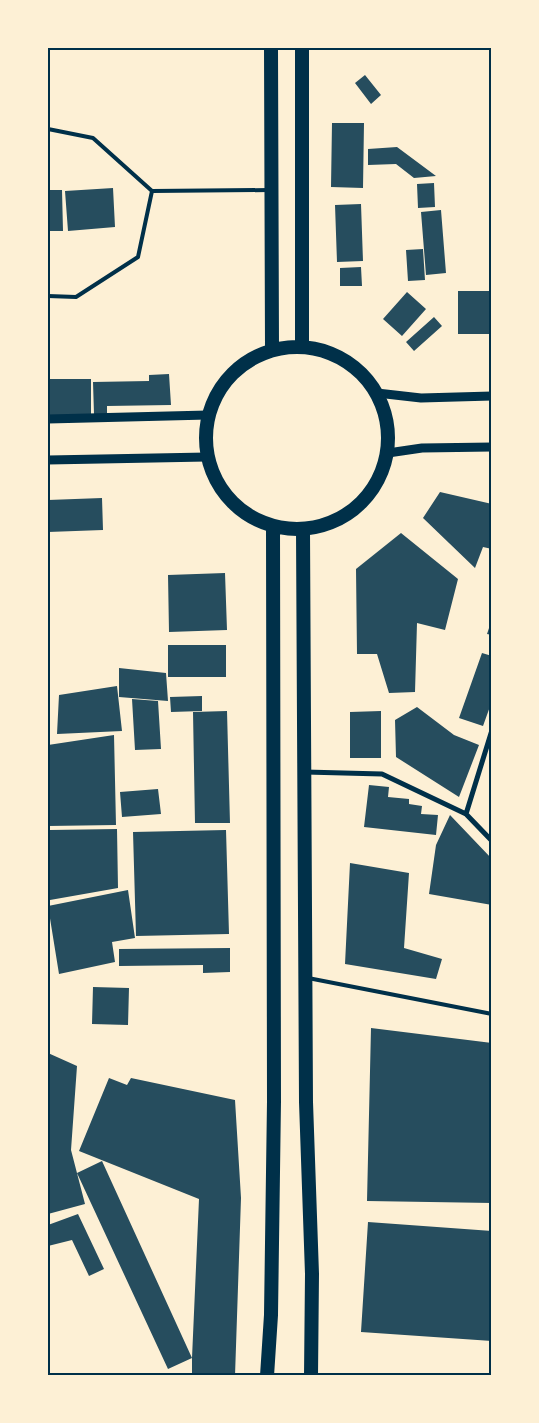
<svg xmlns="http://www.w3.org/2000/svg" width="539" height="1423" viewBox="0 0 539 1423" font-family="'PT Sans Narrow',sans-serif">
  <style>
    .building { fill: #264d5e }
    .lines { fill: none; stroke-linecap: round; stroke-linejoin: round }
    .service { stroke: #003049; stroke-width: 4 }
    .minor { stroke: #003049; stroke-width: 5 }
    .tertiary { stroke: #003049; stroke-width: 9 }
    .trunk { stroke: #003049; stroke-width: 14 }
    .neatline { fill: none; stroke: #003049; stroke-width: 2 }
  </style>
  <rect width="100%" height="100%" fill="#fdf0d5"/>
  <path class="building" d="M 365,75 L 381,95 L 371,104 L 355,83 Z
    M 332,123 L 364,123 L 363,188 L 331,187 Z
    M 397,147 L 436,176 L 414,178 L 396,164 L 368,165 L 368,149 Z
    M 434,183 L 435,207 L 418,208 L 417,184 Z
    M 113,188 L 115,227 L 68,231 L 65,191 Z
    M 48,190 L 62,190 L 63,231 L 48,231 Z
    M 361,204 L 363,261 L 337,262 L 335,205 Z
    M 441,210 L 446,273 L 426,275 L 421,212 Z
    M 423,249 L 425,280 L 408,281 L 406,250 Z
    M 361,267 L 362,286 L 340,286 L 340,268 Z
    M 458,291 L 492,291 L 492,334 L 458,334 Z
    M 407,292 L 426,309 L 402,336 L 383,319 Z
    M 434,317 L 442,326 L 414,351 L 406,342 Z
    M 169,374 L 171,405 L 107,406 L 107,414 L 94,414 L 93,382 L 149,381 L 149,375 Z
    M 48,379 L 91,379 L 91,417 L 48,418 Z
    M 440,492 L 492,504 L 492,549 L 483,547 L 475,568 L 423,518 Z
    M 102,498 L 103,530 L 48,532 L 48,500 Z
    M 401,533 L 458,579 L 445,630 L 417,623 L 415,692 L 389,693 L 377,654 L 357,654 L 356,569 Z
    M 225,573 L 227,630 L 169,632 L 168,575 Z
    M 491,622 L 492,622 L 492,635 L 487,634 Z
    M 168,645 L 226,645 L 226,677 L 168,677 Z
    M 482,653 L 492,656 L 492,701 L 483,726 L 459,718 Z
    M 119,668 L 166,673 L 168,701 L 119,697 Z
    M 117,686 L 122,731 L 57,734 L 59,695 Z
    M 202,696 L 202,711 L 171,712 L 170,697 Z
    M 132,699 L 158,701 L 161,749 L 135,750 Z
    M 417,707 L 454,735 L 479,745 L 459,797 L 396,757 L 395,720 Z
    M 227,711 L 230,823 L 195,823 L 193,712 Z
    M 381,711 L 381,758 L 350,758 L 350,712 Z
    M 114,735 L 116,825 L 48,826 L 48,745 Z
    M 369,785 L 389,787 L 388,797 L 409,799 L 409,804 L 422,806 L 421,814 L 438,815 L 436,835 L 364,827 Z
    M 158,789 L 161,814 L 122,817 L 120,792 Z
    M 450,815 L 492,859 L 492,905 L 429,894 L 436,845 Z
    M 117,829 L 118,888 L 50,900 L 50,830 Z
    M 226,830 L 229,934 L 136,936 L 133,832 Z
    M 350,863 L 409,873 L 404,948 L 442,959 L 436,979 L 345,964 Z
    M 128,890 L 135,938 L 112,942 L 115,962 L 59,974 L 48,906 Z
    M 230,948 L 230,972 L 203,973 L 203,965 L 119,966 L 119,949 Z
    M 93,987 L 129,988 L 128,1025 L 92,1024 Z
    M 371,1028 L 492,1043 L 492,1203 L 367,1201 Z
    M 48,1053 L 77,1066 L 71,1150 L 85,1204 L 48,1214 Z
    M 109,1078 L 127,1085 L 131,1078 L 235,1100 L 241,1198 L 235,1376 L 192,1376 L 192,1358 L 168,1369 L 77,1173 L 102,1161 L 192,1358 L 199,1199 L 79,1151 Z
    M 78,1214 L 104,1269 L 89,1276 L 72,1240 L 48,1246 L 48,1225 Z
    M 368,1222 L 492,1231 L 492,1341 L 361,1332 Z"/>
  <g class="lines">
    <path class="service" d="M 48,129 L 93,138 L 152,191 L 269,190
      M 48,296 L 76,297 L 138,257 L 152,191
      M 308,978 L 492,1014"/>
    <path class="minor" d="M 305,772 L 382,774 L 466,814 L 492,841
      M 466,814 L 492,730"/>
    <path class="tertiary" d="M 377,393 L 421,398 L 492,396
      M 48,419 L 208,415
      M 388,453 L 422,448 L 492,447
      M 48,460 L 207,457"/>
    <path class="trunk" d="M 271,48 L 272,349
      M 302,48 L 302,346
      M206 438a91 91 0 1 1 182 0a91 91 0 1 1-182 0Z
      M 303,530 L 306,1102 L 312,1274 L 311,1376
      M 267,1376 L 271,1315 L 274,1101 L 273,527"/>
  </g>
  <rect width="539" height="1423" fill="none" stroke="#fdf0d5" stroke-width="98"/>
  <rect x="49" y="49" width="441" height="1325" class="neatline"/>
</svg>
